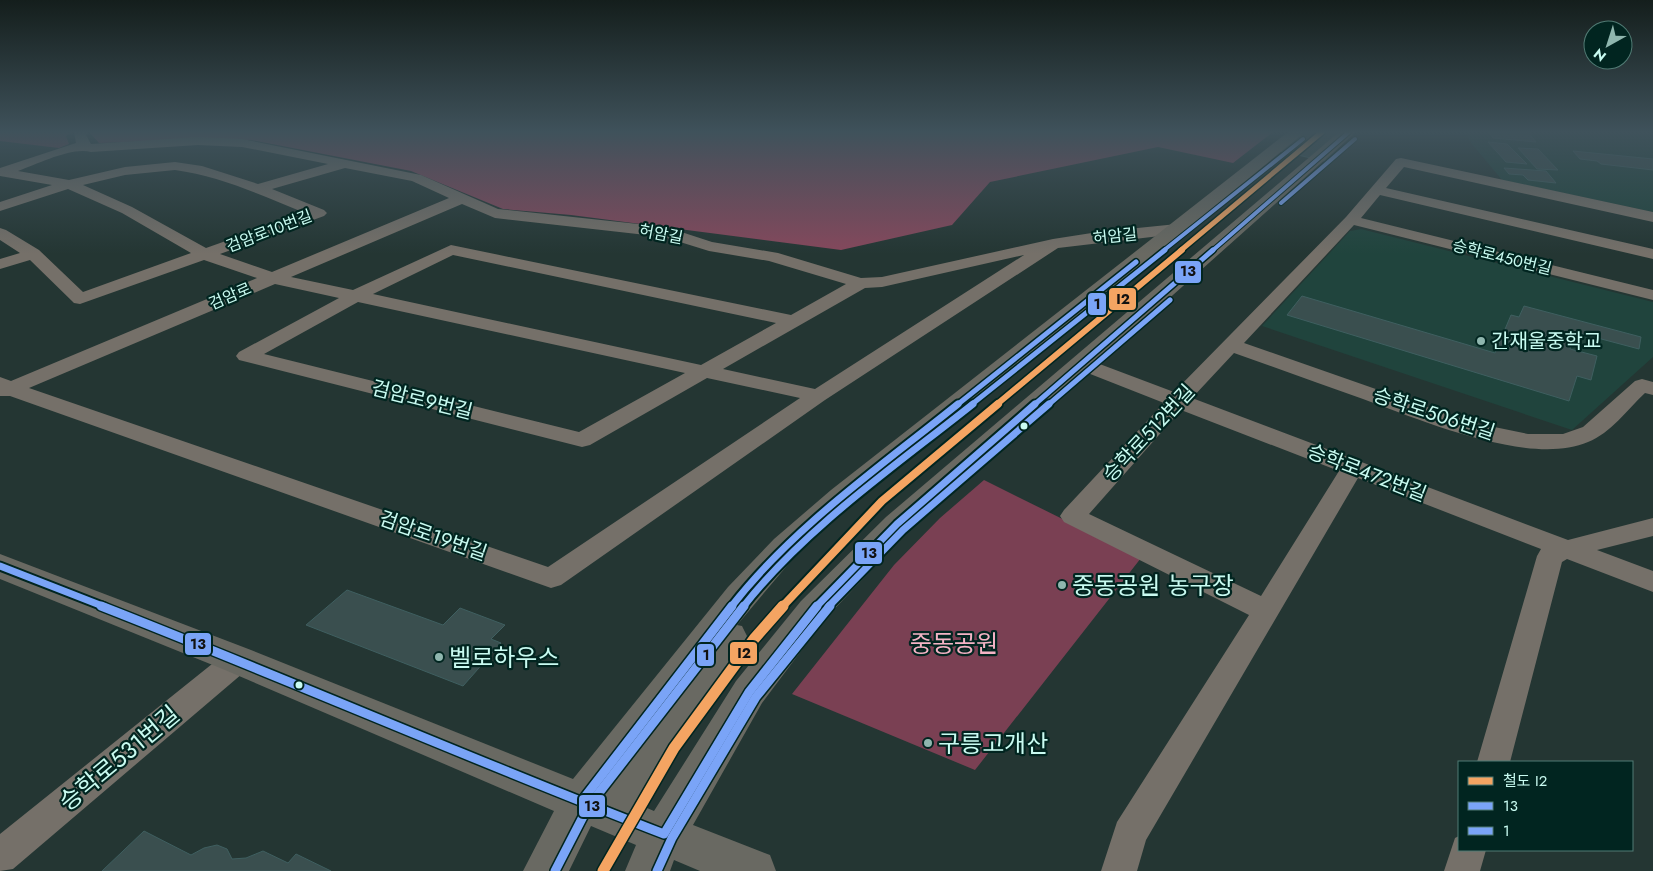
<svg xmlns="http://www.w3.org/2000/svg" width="1653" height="871" viewBox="0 0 1653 871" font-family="Jost,'Noto Sans KR',sans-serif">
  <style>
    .built { fill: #20443d }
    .green { fill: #7a4053 }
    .forest { fill: #85485c }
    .building { fill: #3a4f4f; stroke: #3f5f60 }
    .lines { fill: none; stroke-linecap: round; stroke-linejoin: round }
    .street { fill: #757069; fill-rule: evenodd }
    .secondary { fill: #696962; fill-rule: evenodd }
    .bus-1-far3-casing { stroke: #012520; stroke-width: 6 }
    .bus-1-far2-casing { stroke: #012520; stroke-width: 8 }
    .bus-1-far1-casing { stroke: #012520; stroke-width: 11 }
    .bus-1-casing { stroke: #012520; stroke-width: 12 }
    .bus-2-far3-casing { stroke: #012520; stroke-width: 6 }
    .bus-2-far2-casing { stroke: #012520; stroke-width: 8 }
    .bus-2-far1-casing { stroke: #012520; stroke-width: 11 }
    .bus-2-casing { stroke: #012520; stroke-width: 12 }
    .bus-1-far3 { stroke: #7aa4f7; stroke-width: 4 }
    .bus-1-far2 { stroke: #7aa4f7; stroke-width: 5 }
    .bus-1-far1 { stroke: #7aa4f7; stroke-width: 7 }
    .bus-1 { stroke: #7aa4f7; stroke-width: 9 }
    .bus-2-far3 { stroke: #7aa4f7; stroke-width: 4 }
    .bus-2-far2 { stroke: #7aa4f7; stroke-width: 5 }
    .bus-2-far1 { stroke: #7aa4f7; stroke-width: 7 }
    .bus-2 { stroke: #7aa4f7; stroke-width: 9 }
    .rail-1-far3-casing { stroke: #012520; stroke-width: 8 }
    .rail-1-far2-casing { stroke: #012520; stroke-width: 9 }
    .rail-1-far1-casing { stroke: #012520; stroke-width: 12 }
    .rail-1-casing { stroke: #012520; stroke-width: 14 }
    .rail-1-far3 { stroke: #f4a462; stroke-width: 5 }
    .rail-1-far2 { stroke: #f4a462; stroke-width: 6 }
    .rail-1-far1 { stroke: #f4a462; stroke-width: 8 }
    .rail-1 { stroke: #f4a462; stroke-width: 11 }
    .poi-dot { fill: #8fb6ae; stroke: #012520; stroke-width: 2 }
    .bus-dot { fill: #c9fbf1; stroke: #012520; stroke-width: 2 }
    .labels { text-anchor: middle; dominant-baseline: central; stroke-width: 4.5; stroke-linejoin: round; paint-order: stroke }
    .far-street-label { font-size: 16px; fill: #c9fbf1; stroke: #012520 }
    .poi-label { font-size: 20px; fill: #c9fbf1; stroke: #012520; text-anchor: start }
    .street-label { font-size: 20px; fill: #c9fbf1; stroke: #012520 }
    .near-poi-label { font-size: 24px; fill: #c9fbf1; stroke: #012520; text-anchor: start }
    .near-park-label { font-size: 24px; fill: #f4b3c5; stroke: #012520 }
    .near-street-label { font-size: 24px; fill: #c9fbf1; stroke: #012520 }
    .line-badge { stroke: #012520; stroke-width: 2 }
    .pale-badge-label { font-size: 14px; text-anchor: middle; font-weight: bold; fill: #111 }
  </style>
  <rect width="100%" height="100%" fill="#243633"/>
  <path class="built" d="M 1465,132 L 1653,132 L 1653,212 L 1502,180 L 1472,144 Z
    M 1361,229 L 1653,302 L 1653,357 L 1572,430 L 1262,326 L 1350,231 Z"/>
  <path class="green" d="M 0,132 L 73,132 L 66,136 L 69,144 L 59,148 L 0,141 Z
    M 984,480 L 1141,558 L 975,770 L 792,694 L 894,565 L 940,518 Z"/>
  <path class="forest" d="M 92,132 L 1273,132 L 1233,163 L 1158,147 L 990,182 L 952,225 L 841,250 L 571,215 L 503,209 L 411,171 L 251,140 L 199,139 L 99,143 L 90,133 Z"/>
  <path class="building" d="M 1302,132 L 1355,132 L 1324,161 L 1280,151 Z
    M 1489,132 L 1528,132 L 1536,142 L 1493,138 Z
    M 1488,142 L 1507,144 L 1527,164 L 1506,162 Z
    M 1518,148 L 1538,149 L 1558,170 L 1537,169 Z
    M 1573,151 L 1653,159 L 1653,170 L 1601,164 L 1597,161 L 1580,159 Z
    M 1504,168 L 1546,171 L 1556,183 L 1528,180 L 1523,175 L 1509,174 Z
    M 1302,296 L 1495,353 L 1511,315 L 1519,317 L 1524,306 L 1641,337 L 1639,349 L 1575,332 L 1570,349 L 1597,356 L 1591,380 L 1577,376 L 1569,401 L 1287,315 Z
    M 347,590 L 443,625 L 460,608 L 505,625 L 491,639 L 501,643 L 463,686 L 306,625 Z
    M 144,831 L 191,855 L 204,848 L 217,845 L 227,849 L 232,859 L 246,858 L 263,851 L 288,863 L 296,854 L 331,871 L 102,871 Z"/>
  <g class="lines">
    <path class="street" d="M 74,132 L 88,132 L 86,135 L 91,144 L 198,137 L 242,139 L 421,175 L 498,209 L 666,227 L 712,242 L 778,253 L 861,278 L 882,277 L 1053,239 L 1098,232 L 1177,224 L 1183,226 L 1185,229 L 1183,232 L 1177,234 L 1058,248 L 825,400 L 561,585 L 551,588 L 10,396 L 0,396 L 0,377 L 11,381 L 257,278 L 204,260 L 80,304 L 74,303 L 30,260 L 0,269 L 0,259 L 20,253 L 0,240 L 0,228 L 6,230 L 39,250 L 83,292 L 191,253 L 122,213 L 68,189 L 0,211 L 0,202 L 52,185 L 0,176 L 0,168 L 76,143 ZM 198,145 L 242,147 L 328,164 L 258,184 L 202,166 L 175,162 L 125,167 L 69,180 L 18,171 C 38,164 71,147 91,152 ZM 345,168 L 412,181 L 449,198 L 272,272 L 220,254 L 324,216 L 327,213 L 324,210 L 272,189 ZM 175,170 C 221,176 262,196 305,213 L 206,248 L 132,207 L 83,185 L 125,175 ZM 462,204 L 495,218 L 664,237 L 709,251 L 769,261 L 846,284 L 791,315 L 451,245 L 353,290 L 291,277 ZM 453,255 L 776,323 L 701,365 L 373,294 ZM 1024,255 L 815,389 L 723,369 L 865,288 L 882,287 ZM 275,284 L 339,298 L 239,352 L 236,356 L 239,360 L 582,447 L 590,445 L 707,378 L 800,398 L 548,567 L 29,388 ZM 358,302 L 685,373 L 579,432 L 264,354 Z
      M 1401,158 L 1653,212 L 1653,222 L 1404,167 L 1386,188 L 1653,249 L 1653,259 L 1380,195 L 1361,218 L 1653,290 L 1653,300 L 1354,225 L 1244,343 L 1470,422 L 1528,434 L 1563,434 L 1583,427 L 1635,381 L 1642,379 L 1653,382 L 1653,395 L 1645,393 C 1627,410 1611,433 1588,442 C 1529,467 1421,420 1363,399 C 1320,384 1277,368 1234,353 L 1192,398 L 1568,540 L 1653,518 L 1653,536 L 1597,550 L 1653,571 L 1653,592 L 1567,559 L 1562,562 L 1510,762 L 1477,762 L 1537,556 L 1541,549 L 1358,478 L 1146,840 L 1137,871 L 1101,871 L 1117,822 L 1249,615 L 1064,522 L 1060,516 L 1064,510 L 1164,403 L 1075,368 L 1072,364 L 1075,360 L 1082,358 L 1089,360 L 1174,392 L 1346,217 L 1396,159 ZM 1181,410 L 1339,471 L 1261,596 L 1089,514 Z
      M 238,648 L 249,652 L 253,660 L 249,668 L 13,869 L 0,871 L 0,834 L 227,652 Z
      M 1459,836 L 1459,850 L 1486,850 L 1480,871 L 1444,871 L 1455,838 Z"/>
    <path class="secondary" d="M 1288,132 L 1305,132 L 853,504 L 796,555 L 737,625 L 742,626 L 747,636 L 742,646 L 640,805 L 654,811 L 736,681 L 801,601 L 886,517 L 1339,132 L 1356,132 L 908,531 L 825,619 L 762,703 L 693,825 L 770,855 L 776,871 L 700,871 L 674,860 L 670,871 L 625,871 L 636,845 L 591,826 L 569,871 L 523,871 L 554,811 L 225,670 L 0,579 L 0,554 L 251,650 L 573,779 L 728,587 L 774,539 L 831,490 Z"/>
    <g class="bus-1-far3-casing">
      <path id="bus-1-far3" d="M 1212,251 L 1349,132"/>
    </g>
    <g class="bus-1-far2-casing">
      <path id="bus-1-far2" d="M 957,405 L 1136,262
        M 1034,405 L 1213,250"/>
    </g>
    <g class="bus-1-far1-casing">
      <path id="bus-1-far1" d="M 0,566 L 105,607
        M 731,607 C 793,527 880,467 958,404
        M 816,607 L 897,524 L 1035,404"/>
    </g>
    <g class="bus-1-casing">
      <path id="bus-1" d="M 101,606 C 290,680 475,761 664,834 L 749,692 L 817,606
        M 581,802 L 732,606"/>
    </g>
    <g class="bus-2-far3-casing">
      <path id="bus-2-far3" d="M 1281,203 L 1355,139
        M 1163,251 L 1303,139"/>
    </g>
    <g class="bus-2-far2-casing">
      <path id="bus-2-far2" d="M 971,405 L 1165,250
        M 1048,405 L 1170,300"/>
    </g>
    <g class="bus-2-far1-casing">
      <path id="bus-2-far1" d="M 743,607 C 804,529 895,466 973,404
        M 828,607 L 903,530 L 1049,404"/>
    </g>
    <g class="bus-2-casing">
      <path id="bus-2" d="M 555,871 L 588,807 L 744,606
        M 657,871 L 672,838 L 756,697 L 830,606"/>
    </g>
    <use href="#bus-1-far3" class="bus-1-far3"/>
    <use href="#bus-1-far2" class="bus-1-far2"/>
    <use href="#bus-1-far1" class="bus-1-far1"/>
    <use href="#bus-1" class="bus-1"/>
    <use href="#bus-2-far3" class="bus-2-far3"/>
    <use href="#bus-2-far2" class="bus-2-far2"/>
    <use href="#bus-2-far1" class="bus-2-far1"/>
    <use href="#bus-2" class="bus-2"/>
    <g class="rail-1-far3-casing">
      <path id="rail-1-far3" d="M 1180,251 L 1322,132"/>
    </g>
    <g class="rail-1-far2-casing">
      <path id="rail-1-far2" d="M 996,405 L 1182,250"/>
    </g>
    <g class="rail-1-far1-casing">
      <path id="rail-1-far1" d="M 782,607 L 882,501 L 998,404"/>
    </g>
    <g class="rail-1-casing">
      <path id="rail-1" d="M 603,871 L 674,748 L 754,639 L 783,606"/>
    </g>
    <use href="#rail-1-far3" class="rail-1-far3"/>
    <use href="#rail-1-far2" class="rail-1-far2"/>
    <use href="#rail-1-far1" class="rail-1-far1"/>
    <use href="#rail-1" class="rail-1"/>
  </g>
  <linearGradient id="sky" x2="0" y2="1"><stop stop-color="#141e1c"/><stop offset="0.52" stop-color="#3f525b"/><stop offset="1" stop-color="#3f525b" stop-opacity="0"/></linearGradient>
  <rect width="1653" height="254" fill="url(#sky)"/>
  <g class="poi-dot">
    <circle cx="1481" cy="341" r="5"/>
    <circle cx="1062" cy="585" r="5"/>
    <circle cx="439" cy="657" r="5"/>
    <circle cx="928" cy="743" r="5"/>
  </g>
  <g class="bus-dot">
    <circle cx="1024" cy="426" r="4.5"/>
    <circle cx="299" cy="685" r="4.5"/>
  </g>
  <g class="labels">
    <g class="far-street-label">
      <text transform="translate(269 231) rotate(-21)">검암로10번길</text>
      <text transform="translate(661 234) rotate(11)">허암길</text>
      <text transform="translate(1115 236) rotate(-6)">허암길</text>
      <text transform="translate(1502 257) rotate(14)">승학로450번길</text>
      <text transform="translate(230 296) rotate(-23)">검암로</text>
    </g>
    <g class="poi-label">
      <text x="1491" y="341">간재울중학교</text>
    </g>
    <g class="street-label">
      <text transform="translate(422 400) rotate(14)">검암로9번길</text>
      <text transform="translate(1434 414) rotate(18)">승학로506번길</text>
      <text transform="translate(1149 433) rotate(-47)">승학로512번길</text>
      <text transform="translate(1367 473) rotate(21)">승학로472번길</text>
      <text transform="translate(433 536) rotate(19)">검암로19번길</text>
    </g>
    <g class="near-poi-label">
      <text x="1072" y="585">중동공원 농구장</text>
      <text x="449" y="657">벨로하우스</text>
      <text x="938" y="743">구릉고개산</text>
    </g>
    <g class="near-park-label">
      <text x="954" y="643">중동공원</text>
    </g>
    <g class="near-street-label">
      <text transform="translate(119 758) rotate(-40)">승학로531번길</text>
    </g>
  </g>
  <g class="line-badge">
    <rect x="1174" y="260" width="28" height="24" rx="5" fill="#7aa4f7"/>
    <rect x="1108" y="287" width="29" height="24" rx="5" fill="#f4a462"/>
    <rect x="1087" y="292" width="20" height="24" rx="5" fill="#7aa4f7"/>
    <rect x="854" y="541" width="29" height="24" rx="5" fill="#7aa4f7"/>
    <rect x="184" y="632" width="28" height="24" rx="5" fill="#7aa4f7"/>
    <rect x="729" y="641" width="29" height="24" rx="5" fill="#f4a462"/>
    <rect x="696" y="643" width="19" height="24" rx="5" fill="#7aa4f7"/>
    <rect x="578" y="794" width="28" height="24" rx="5" fill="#7aa4f7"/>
  </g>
  <g class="pale-badge-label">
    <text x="1188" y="276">13</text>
    <text x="1123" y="304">I2</text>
    <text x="1097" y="309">1</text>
    <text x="869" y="558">13</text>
    <text x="198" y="649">13</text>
    <text x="744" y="658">I2</text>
    <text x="706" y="660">1</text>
    <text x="592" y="811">13</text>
  </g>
  <rect x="1458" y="761" width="175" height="90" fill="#012520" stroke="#517b74"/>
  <rect x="1468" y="777" width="25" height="8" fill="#f4a462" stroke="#517b74"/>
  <text x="1503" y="786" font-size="15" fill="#c9fbf1">철도 I2</text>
  <rect x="1468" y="802" width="25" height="8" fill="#7aa4f7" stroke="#517b74"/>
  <text x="1503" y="811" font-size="15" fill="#c9fbf1">13</text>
  <rect x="1468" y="827" width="25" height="8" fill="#7aa4f7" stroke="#517b74"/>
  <text x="1503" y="836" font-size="15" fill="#c9fbf1">1</text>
  <g transform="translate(1608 45) rotate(219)"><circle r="24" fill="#012520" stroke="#517b74"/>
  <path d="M0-4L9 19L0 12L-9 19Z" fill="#8fb6ae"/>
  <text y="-8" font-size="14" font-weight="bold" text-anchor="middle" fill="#c9fbf1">N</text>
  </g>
</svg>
